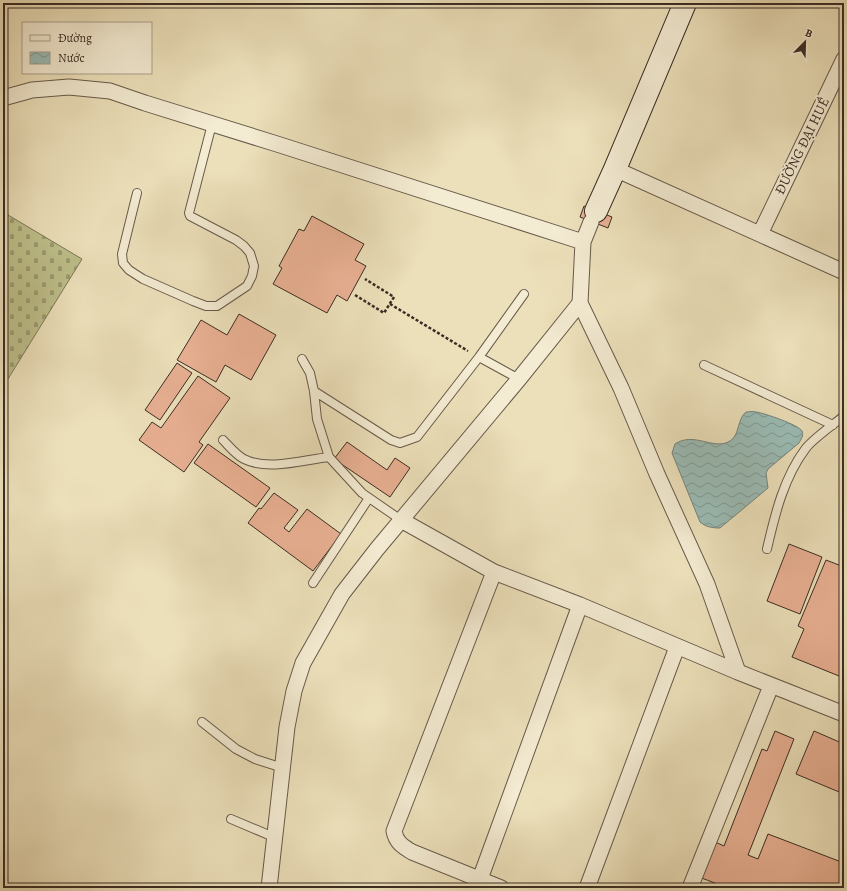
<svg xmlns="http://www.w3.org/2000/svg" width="847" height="891" viewBox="0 0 847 891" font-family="Alegreya,serif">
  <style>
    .cemetery { fill: url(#cemetery-stones); stroke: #7c7658 }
    .water { fill: url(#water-waves); stroke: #74837c }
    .building { fill: #e8b093; stroke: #3b2d24 }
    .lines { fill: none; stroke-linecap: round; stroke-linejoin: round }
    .lane-casing { stroke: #675a4a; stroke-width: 10 }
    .street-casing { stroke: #675a4a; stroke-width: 17 }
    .secondary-casing { stroke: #3b2d24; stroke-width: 24 }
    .path { stroke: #3b2d24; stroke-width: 2.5; stroke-dasharray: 3 2; stroke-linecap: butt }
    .lane { stroke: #f3ebd2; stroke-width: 8 }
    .street { stroke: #f3ebd2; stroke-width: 15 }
    .secondary { stroke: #f3ebd2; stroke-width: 22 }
    .labels { text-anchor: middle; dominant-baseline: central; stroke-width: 4; stroke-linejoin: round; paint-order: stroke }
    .street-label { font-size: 14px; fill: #3b2d24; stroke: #f3ebd2 }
  </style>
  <defs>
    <pattern id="cemetery-stones" width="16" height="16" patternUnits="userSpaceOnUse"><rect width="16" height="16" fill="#bec08b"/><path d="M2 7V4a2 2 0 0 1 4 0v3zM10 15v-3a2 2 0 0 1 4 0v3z" fill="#9c9c71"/></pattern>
    <pattern id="water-waves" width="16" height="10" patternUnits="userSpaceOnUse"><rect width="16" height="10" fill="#9abcb6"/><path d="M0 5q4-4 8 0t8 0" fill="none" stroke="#7f9994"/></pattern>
  </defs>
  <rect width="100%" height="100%" fill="#ece0ba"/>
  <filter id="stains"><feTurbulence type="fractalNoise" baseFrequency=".005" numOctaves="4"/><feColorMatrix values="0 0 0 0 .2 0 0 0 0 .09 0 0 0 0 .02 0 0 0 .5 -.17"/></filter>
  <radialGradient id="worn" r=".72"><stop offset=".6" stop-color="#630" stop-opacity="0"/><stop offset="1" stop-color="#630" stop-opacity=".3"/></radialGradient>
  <path class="cemetery" d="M 3,212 L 82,259 L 3,387 Z"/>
  <path class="water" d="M 746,412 C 749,412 753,411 756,412 C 764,413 799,425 802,431 C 804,436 801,439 799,443 L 768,469 L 766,473 L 768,488 L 720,528 C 712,528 706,527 700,522 L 672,453 L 675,444 C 694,431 714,451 730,441 C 740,435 737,419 746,412 Z"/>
  <path class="building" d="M 584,206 L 612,217 L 608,228 L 580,217 Z
    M 312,216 L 364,244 L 355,260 L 366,266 L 347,301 L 337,295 L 327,313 L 273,284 L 282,268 L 279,266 L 299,229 L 304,231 Z
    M 239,314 L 276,335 L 251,380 L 225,365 L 216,382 L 177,360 L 201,320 L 227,335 Z
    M 177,363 L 192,373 L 160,420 L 145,410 Z
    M 198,376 L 230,398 L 199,442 L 203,445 L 184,472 L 139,440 L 152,422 L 161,428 Z
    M 347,442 L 387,470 L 395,458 L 410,468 L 390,497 L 334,459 Z
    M 208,444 L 270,488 L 256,507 L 194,463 Z
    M 274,493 L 298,510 L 284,528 L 289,532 L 307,509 L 341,534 L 313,571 L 248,523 L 259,508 L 261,509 Z
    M 789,544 L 822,557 L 800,614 L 767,601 Z
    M 826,560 L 844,567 L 844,678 L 792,657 L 804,629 L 798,626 Z
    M 775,731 L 794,739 L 748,855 L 758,859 L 768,834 L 844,863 L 844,888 L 728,888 L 699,877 L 713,841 L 724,846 L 762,749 L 767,751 Z
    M 814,731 L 844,744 L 844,794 L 796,774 Z"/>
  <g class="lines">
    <g class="lane-casing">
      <path id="lane" d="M 137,193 L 122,254 L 123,263 L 129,270 L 143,279 L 193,301 L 206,306 L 217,306 L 247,286 L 252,276 L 254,266 L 250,253 L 244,246 L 236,240 L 190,216 L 189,213 L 212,124
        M 479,357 L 519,379
        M 302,359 L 310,373 L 314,391 L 317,419 L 329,457 L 362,493 L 401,520
        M 704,365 L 833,425
        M 314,391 L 391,440 L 400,443 L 417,437 L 479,357 L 524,294
        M 223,440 C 229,446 236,455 244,459 C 268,471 303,460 329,457
        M 767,549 C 775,514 784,477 806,448 C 814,438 834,424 844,416
        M 313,583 L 369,498
        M 202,722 L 236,749 L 255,759 L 283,768
        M 231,819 L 276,838"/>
    </g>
    <g class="street-casing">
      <path id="street" d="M 3,98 L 32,90 L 69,87 L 110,91 L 145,103 L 277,144 L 583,242
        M 615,169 L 844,272
        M 760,234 L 844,59
        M 580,303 L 621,388 L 657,474 L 707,584 L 738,672
        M 401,520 L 494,572 L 580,605 L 738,672 L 844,714
        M 494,572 L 394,831 C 396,842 402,846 412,852 L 501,888
        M 480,879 L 580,605
        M 269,888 L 287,727 L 294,691 L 303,663 L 342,594 L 377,549 L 519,379 L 580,303 L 583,242 L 591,222
        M 587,888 L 677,647
        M 690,888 L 771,686"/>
    </g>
    <g class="secondary-casing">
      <path id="secondary" d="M 596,211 L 615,169 L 685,3"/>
    </g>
    <path class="path" d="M 355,295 L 384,313 L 394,297 L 365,279
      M 390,304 L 468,351"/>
    <use href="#lane" class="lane"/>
    <use href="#street" class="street"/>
    <use href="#secondary" class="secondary"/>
  </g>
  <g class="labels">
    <g class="street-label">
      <text transform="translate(802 146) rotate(-64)">ĐƯỜNG ĐẠI HUỀ</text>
    </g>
  </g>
  <rect width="847" height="891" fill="none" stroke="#ece0ba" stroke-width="16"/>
  <rect x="4" y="4" width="839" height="883" fill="none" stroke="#3b2d24" stroke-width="2"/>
  <rect x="8" y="8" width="831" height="875" fill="none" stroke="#3b2d24"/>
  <rect x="22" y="22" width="130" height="52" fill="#f3ebd2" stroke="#a99f8c"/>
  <rect x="30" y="35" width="20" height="6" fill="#f3ebd2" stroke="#a99f8c"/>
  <text x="58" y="42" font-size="12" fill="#3b2d24">Đường</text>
  <rect x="30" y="52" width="20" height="12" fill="url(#water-waves)" stroke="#a99f8c"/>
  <text x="58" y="62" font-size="12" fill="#3b2d24">Nước</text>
  <g transform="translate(805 42) rotate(23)" stroke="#f3ebd2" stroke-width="3" paint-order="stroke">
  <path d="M0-3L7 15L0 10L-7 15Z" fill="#3b2d24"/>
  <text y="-6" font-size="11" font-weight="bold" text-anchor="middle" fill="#3b2d24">B</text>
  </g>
  <rect width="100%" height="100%" filter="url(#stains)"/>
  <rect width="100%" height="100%" fill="url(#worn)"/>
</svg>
